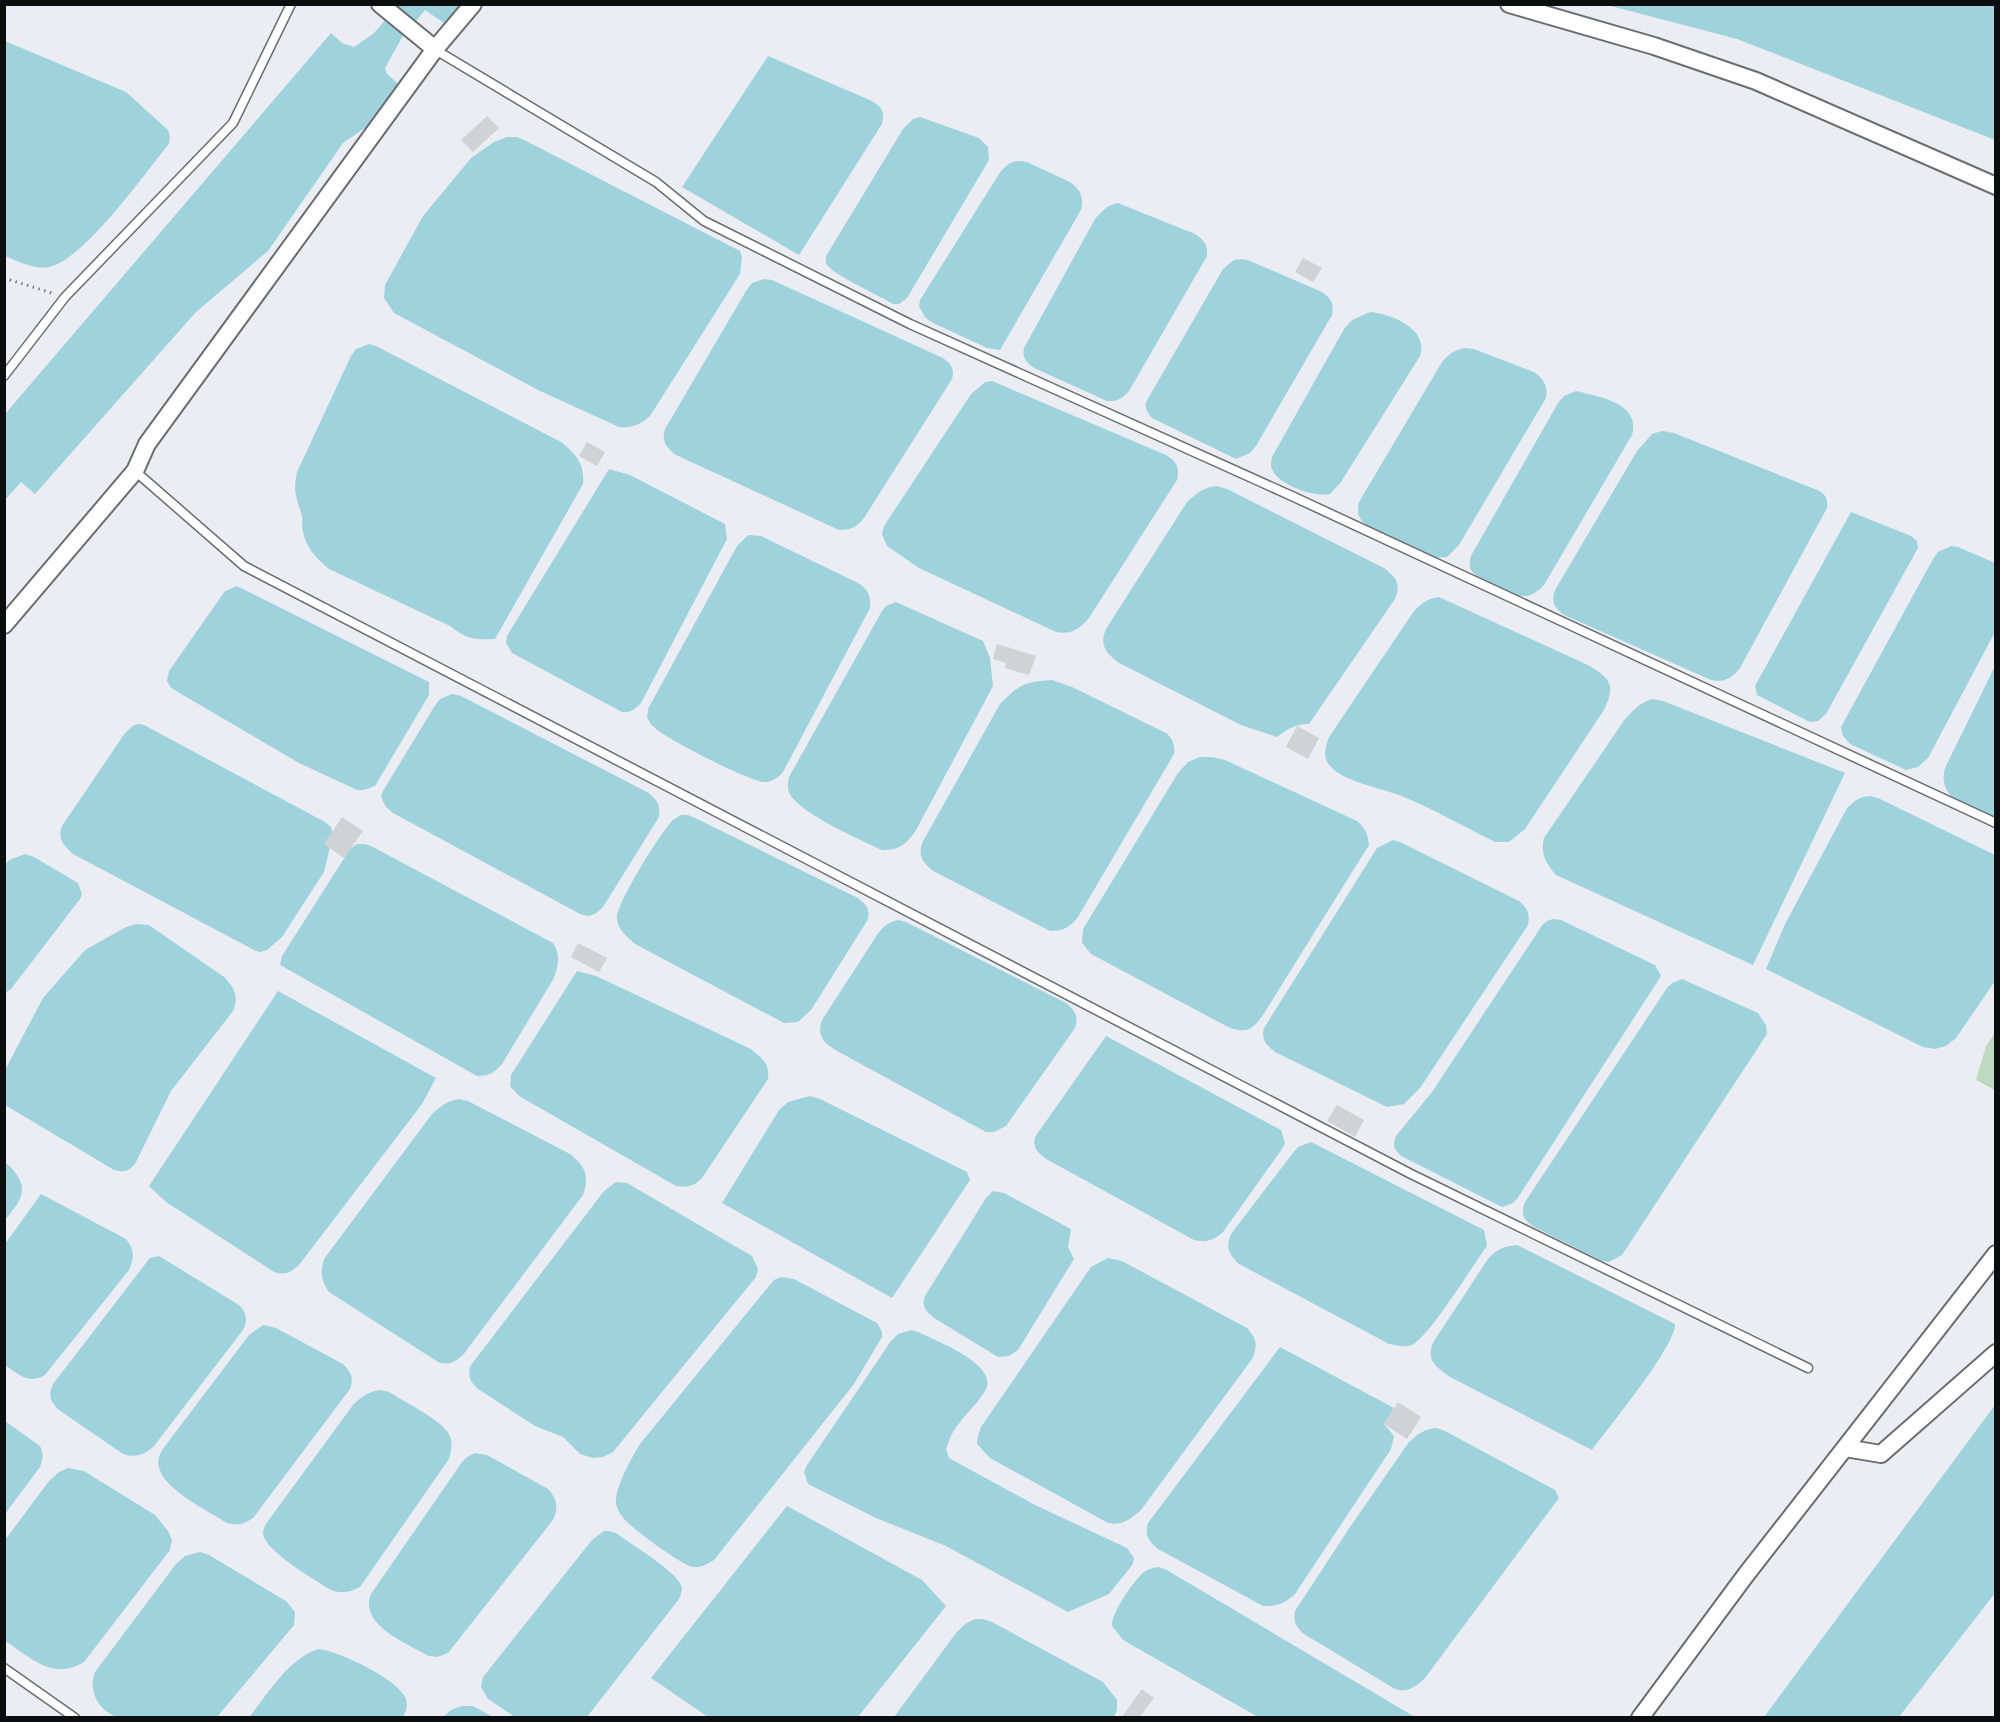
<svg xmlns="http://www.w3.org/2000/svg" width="2000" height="1722" viewBox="0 0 2000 1722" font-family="'Roboto Serif',serif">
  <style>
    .green { fill: #bdd9bf }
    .water { fill: #9ed3de }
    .building { fill: #d0d2d6 }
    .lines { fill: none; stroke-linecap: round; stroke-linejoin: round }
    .lane-casing { stroke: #6a6c70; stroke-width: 11 }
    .street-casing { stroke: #6a6c70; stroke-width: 20 }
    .path { stroke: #77787b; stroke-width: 3; stroke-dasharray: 1.5 4.5; stroke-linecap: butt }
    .lane { stroke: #fff; stroke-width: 8 }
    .street { stroke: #fff; stroke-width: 16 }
  </style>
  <rect width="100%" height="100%" fill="#ebedf2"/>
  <path class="green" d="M 1995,1033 L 1995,1090 L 1976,1080 L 1986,1046 Z"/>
  <path class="water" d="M 398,5 L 470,5 L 451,28 L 425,10 L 401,39 L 385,68 L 387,74 L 404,89 L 375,121 L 343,143 L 268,251 L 196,312 L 35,494 L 21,482 L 5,500 L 5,414 L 331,33 L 342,43 L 354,47 L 374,33 Z
    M 1607,5 L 1995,5 L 1995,140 L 1737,39 Z
    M 5,41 L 126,92 L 168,130 L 170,137 L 169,144 C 144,174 85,259 49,267 C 36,270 17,261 5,256 Z
    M 768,56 L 872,101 C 882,107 885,112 882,124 L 799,255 L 682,187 Z
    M 920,117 L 979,138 L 988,147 L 989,160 L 907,298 L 899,304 L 893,304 C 880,296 834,275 827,265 C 825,261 826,260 826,256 L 903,129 L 913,119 Z
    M 507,137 L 517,137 L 528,142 L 740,251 L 742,257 L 740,274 L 650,416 C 640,425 633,428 619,427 L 540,391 L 394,313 L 384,298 L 385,285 L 423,216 L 471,158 L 494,142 Z
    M 1019,161 L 1027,162 L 1070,182 C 1081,190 1084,198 1081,210 L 1000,350 L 987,348 L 931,322 L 925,317 L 919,306 L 920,300 L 999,174 C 1005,166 1009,162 1019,161 Z
    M 1118,203 L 1195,234 C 1204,240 1208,245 1207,256 L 1129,391 C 1123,398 1117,402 1107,401 L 1034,368 C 1026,362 1022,358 1024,348 L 1095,219 C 1102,211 1107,205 1118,203 Z
    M 1241,259 L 1248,260 L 1322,292 C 1332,299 1334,304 1332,315 L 1256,446 L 1250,453 L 1236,459 L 1152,418 C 1147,412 1145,409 1146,402 L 1223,269 L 1234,260 Z
    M 764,279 L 772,280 L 943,358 C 951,364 955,369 952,379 L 864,518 C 857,527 851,530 839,530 L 676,455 C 667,448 661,442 665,429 L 746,291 L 752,283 Z
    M 1370,312 C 1392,314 1429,329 1420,356 L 1341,482 L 1330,494 C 1316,498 1279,485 1273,471 C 1270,467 1271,462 1272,457 L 1344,329 L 1352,320 Z
    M 369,344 L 376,346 L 561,442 C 576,454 585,464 583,484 L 495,639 C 475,640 466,639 450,626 L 329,569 C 314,557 305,546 302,527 C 302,522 303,518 301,513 C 296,496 293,491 297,472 L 351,356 L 356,349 Z
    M 1465,348 L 1474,349 L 1534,372 C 1544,379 1548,386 1546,398 L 1459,545 L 1447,557 L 1436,558 L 1368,527 C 1359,519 1356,514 1359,502 L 1442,362 C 1449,354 1454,350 1465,348 Z
    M 992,381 L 1166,455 C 1176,461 1180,467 1177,480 L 1089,618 C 1079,629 1071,635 1056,632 L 919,568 L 887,546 L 882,534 L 884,526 L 971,394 L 985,382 Z
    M 1576,391 C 1600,397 1641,403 1632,435 L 1544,585 C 1538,591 1533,596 1524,596 C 1513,597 1474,579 1470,568 C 1469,563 1470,558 1472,554 L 1558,403 L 1564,396 Z
    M 1662,431 L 1674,433 L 1817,490 C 1826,494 1828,499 1827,508 L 1740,668 C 1732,678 1724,683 1711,680 L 1564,615 C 1554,608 1551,602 1555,590 L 1637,451 L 1652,434 Z
    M 609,469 L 630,475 L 725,524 L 727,539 L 641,703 C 635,709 631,713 622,712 L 512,653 L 506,643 L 507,636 Z
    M 1217,486 L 1227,489 L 1384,568 C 1397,578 1401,584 1395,599 L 1309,724 C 1295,724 1288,729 1277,737 L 1241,725 L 1119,663 C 1106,653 1099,645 1106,629 L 1187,502 C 1197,493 1204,487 1217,486 Z
    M 1851,512 L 1911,536 L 1917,541 L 1918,548 L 1826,714 L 1818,721 L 1810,722 L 1757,695 L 1755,686 Z
    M 748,535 L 761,536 L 858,583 C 868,589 871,596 870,608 L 783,772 C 778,778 771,783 763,782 C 745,779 668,740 655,728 C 651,725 649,721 647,717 L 648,709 L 737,546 Z
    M 1951,546 L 1958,547 L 1995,563 L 1995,632 L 1928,758 L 1918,767 L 1906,770 L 1850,744 L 1843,736 L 1841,727 L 1933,559 L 1938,552 Z
    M 237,586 L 429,682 L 429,695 L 375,786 L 364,790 L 357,790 L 299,763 L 171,688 L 167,681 L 169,671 L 225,591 Z
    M 1439,597 L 1588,665 C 1611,679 1616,685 1604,710 L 1525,829 L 1509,842 L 1495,842 C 1463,826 1431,808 1399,795 C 1380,788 1345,782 1331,767 C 1322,758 1325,747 1329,737 L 1414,611 C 1422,603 1428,598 1439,597 Z
    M 896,602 L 983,641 L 990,658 L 993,686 L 915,832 C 906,844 898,851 882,850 C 861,840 796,812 789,792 C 787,787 788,782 789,777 L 882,611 L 886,606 Z
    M 1995,666 L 1995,821 C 1972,809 1936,800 1945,768 Z
    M 1052,680 L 1072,687 L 1166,733 C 1173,739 1175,745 1174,754 L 1078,917 C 1070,927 1064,931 1050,931 L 933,871 C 923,862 918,857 922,843 L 1000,704 C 1020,684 1024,682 1052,680 Z
    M 452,694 L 461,696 L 647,792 C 658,800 660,804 659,817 L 603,907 L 595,914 L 588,916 L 580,914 L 393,813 L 386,807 L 381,797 L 383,791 L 434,707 L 440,699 Z
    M 1653,699 L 1663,701 L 1845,773 L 1753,965 L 1556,875 C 1546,863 1540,854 1544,838 L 1625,719 C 1634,710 1640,702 1653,699 Z
    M 139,724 L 144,725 L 325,822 L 331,827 L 333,835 L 324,872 L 282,937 L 267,950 L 260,952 L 254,950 L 73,854 C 64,846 57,839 62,826 L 125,733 L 134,725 Z
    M 1200,757 L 1212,757 L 1225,760 L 1357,821 C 1365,828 1368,834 1369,845 L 1263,1015 C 1252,1030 1247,1034 1228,1027 L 1091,954 L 1082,943 L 1083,929 L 1178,773 L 1188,762 Z
    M 1870,796 L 1878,798 L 1995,855 L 1995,981 L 1956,1038 L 1946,1046 L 1935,1049 L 1923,1047 L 1766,969 L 1785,924 L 1846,810 C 1853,801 1859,797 1870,796 Z
    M 681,815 L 688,815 L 695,818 L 858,898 C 867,905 871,910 867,921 L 811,1010 L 798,1022 L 784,1023 L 635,944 C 627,937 617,929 617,918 C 616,904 662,830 673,820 C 676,818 678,817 681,815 Z
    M 1393,840 L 1400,842 L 1519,901 C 1528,909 1530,913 1528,925 L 1420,1088 L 1404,1104 L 1387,1107 L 1275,1052 C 1266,1045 1261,1040 1264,1028 L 1377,848 Z
    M 357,844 L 364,844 L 371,846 L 553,943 C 561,955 558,966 554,978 L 502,1064 C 494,1073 489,1076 477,1076 L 280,965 L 282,956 L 350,849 Z
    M 25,854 L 34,857 L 78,883 L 82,894 L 80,899 L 11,989 L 5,993 L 5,865 L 9,860 Z
    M 1554,919 L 1561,920 L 1655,965 L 1661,976 L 1517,1199 L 1513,1203 L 1502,1207 L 1403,1157 C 1394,1150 1392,1146 1396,1136 L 1432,1092 L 1543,924 L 1549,920 Z
    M 898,920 L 906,922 L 1066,1003 C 1075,1010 1079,1017 1075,1028 L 1006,1126 L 994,1132 L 986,1132 L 839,1052 C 825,1044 816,1037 822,1020 L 877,935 C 883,927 888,922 898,920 Z
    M 136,924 L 149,925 L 224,977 C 235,988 239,996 233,1011 L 171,1091 L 136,1162 C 130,1171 125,1173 114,1170 L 5,1105 L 5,1070 L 43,998 L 85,950 L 126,927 Z
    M 577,971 L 596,976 L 751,1049 C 762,1058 770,1064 768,1079 L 702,1178 C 694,1186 688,1188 676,1186 L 519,1096 L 510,1086 L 511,1075 Z
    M 1682,979 L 1758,1013 L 1766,1025 L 1767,1034 L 1622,1255 L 1609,1262 L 1602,1261 L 1534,1227 C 1524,1220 1520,1214 1525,1202 L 1667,988 L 1672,983 Z
    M 278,991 L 436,1078 L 422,1104 L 299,1265 C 291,1272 285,1276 274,1272 L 166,1202 L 149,1186 Z
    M 1106,1036 L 1281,1130 L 1285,1143 L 1282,1149 L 1223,1232 C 1214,1240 1207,1243 1194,1240 L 1048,1160 C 1039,1154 1032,1148 1035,1137 Z
    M 810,1096 L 820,1099 L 967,1172 L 970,1180 L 892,1298 L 722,1203 L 779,1110 L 788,1102 Z
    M 459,1099 L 468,1101 L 570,1154 C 585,1166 590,1176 583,1195 L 463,1355 C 455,1362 449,1366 438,1362 L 329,1292 C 321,1280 320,1273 324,1259 L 432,1114 C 441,1106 447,1101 459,1099 Z
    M 1311,1142 L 1484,1230 L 1487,1246 C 1473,1265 1429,1337 1412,1345 C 1404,1348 1397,1345 1389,1344 L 1239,1264 C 1229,1254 1225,1248 1231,1234 L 1289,1158 L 1298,1147 Z
    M 5,1163 C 10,1166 15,1171 18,1177 C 29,1194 15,1207 5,1220 Z
    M 616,1182 L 627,1183 L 752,1256 L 758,1269 L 756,1277 L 613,1452 L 603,1457 L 593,1458 L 580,1454 L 563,1437 L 535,1426 L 478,1389 C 470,1381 467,1376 471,1365 L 604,1191 Z
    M 993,1191 L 1004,1193 L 1071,1229 L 1068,1247 L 1074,1259 L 1018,1350 L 1009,1356 L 998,1357 L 934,1318 C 926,1311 921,1306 925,1296 L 986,1198 Z
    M 41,1194 L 126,1239 C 135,1250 134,1258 129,1270 L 45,1375 C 29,1385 18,1374 5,1365 L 5,1244 Z
    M 1517,1245 L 1675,1324 C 1676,1346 1608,1428 1592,1450 L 1450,1377 C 1435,1366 1425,1360 1434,1341 L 1488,1259 C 1497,1249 1504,1246 1517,1245 Z
    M 159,1256 L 239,1305 C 247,1313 248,1320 243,1330 L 154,1446 C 144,1455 137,1458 123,1454 L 59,1410 C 50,1401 48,1396 53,1384 L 146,1263 L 150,1258 Z
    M 1108,1258 L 1122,1261 L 1247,1328 C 1257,1339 1258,1346 1252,1359 L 1141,1510 C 1131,1519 1122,1526 1108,1523 L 990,1458 L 977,1444 L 978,1436 L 981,1427 L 1091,1267 Z
    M 781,1277 L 794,1279 L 877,1323 L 882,1332 L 882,1337 L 854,1384 L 714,1560 C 707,1564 701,1568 693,1567 C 683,1566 636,1531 628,1523 C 623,1518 617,1511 616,1503 C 615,1487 632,1457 640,1444 L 768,1287 L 774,1280 Z
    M 263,1325 L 276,1328 L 343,1364 C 351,1372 354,1378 350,1389 L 253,1518 C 244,1524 238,1526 227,1523 C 208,1511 165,1490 159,1468 C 157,1461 159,1456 162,1450 L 249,1335 Z
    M 911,1330 L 918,1332 C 936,1341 1001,1365 985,1391 C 976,1406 962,1417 953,1432 C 950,1437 948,1444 946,1449 L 949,1458 L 1035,1505 L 1127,1548 L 1134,1558 L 1133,1564 L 1109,1594 L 1068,1612 L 946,1546 L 876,1518 L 808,1484 L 804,1472 L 807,1465 L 891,1341 L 898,1334 Z
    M 1280,1347 L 1394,1408 L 1384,1424 L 1394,1436 L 1391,1449 L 1295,1594 C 1286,1603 1276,1607 1263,1606 L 1158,1549 C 1149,1541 1144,1535 1148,1523 Z
    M 380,1390 L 389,1392 C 404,1402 443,1420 450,1436 C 453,1444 451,1451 449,1459 L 360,1587 C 348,1593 341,1594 329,1589 C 314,1579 266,1552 263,1534 C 263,1529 265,1525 268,1521 L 353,1405 C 362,1396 368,1392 380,1390 Z
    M 1995,1405 L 1995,1593 L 1899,1717 L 1764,1717 Z
    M 5,1421 L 40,1446 C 44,1454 43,1459 40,1467 L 5,1514 Z
    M 1436,1428 L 1445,1431 L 1555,1490 L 1559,1498 L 1425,1678 C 1415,1687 1408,1693 1395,1689 L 1304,1634 C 1296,1627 1293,1622 1295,1611 L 1350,1527 L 1409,1442 C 1418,1434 1424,1429 1436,1428 Z
    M 475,1453 L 487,1455 L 548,1489 C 557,1499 559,1508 553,1520 L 448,1653 L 437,1657 L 429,1656 C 408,1644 358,1625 371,1594 L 462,1462 L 467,1457 Z
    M 68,1468 L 84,1471 L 155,1515 L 168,1531 L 172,1540 L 170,1550 L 84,1662 C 52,1681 32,1658 5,1641 L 5,1540 L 49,1481 L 59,1472 Z
    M 787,1506 L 922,1580 L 946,1606 L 858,1717 L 708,1717 L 651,1678 Z
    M 604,1531 L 609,1531 L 616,1533 C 629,1543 676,1571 681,1585 C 683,1590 681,1594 679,1599 L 587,1717 L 515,1717 L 488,1699 L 481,1687 L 483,1677 L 592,1540 Z
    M 200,1552 L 209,1555 L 286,1601 L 295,1612 L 294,1625 L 217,1717 C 191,1718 165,1718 138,1718 C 132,1718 121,1719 116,1717 C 97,1709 88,1690 95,1672 L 176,1564 L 185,1556 Z
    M 1158,1567 L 1165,1569 L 1415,1717 L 1258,1717 L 1123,1640 L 1112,1626 C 1110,1615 1135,1579 1144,1572 C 1148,1569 1153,1568 1158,1567 Z
    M 975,1619 L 983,1619 L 992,1622 L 1103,1682 L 1117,1700 L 1117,1710 L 1114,1717 L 894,1717 L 956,1633 L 965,1624 Z
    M 318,1649 C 337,1650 400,1680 406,1699 C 408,1707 406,1711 403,1717 L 249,1717 C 269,1693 287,1660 318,1649 Z
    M 462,1706 L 473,1706 L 493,1717 L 443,1717 L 451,1710 Z"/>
  <path class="building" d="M 487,116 L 499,128 L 473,152 L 461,140 Z
    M 1303,258 L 1322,268 L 1313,282 L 1295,272 Z
    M 587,442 L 605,452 L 597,466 L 579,456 Z
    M 997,644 L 1036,656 L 1029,675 L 1005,668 L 1006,663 L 993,659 Z
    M 1297,726 L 1319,738 L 1308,759 L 1286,747 Z
    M 342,817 L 363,831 L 344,858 L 324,844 Z
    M 578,943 L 607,958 L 599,972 L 571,957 Z
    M 1337,1105 L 1364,1120 L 1355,1137 L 1327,1121 Z
    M 1398,1402 L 1421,1417 L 1407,1439 L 1384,1424 Z
    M 1142,1689 L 1154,1698 L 1139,1718 L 1121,1718 Z"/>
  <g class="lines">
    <g class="lane-casing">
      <path id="lane" d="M 434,49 L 656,182 L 704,221 L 910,324 L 1294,497 L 1996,823
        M 4,376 L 65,297 L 233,123 L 291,4
        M 135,471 L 244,566 L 1411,1174 L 1808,1368
        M 4,1668 L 75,1718"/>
    </g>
    <g class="street-casing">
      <path id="street" d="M 380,4 L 435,49 L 473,4
        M 1509,4 L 1654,46 L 1756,81 L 1996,186
        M 4,625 L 135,471 L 147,444 L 435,49
        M 1845,1448 L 1881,1454 L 1996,1353
        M 1640,1718 L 1745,1576 L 1996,1254"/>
    </g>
    <path class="path" d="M 4,278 L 52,293"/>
    <use href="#lane" class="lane"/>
    <use href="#street" class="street"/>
  </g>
  <rect width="2000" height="1722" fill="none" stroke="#0c0d0e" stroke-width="12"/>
</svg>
